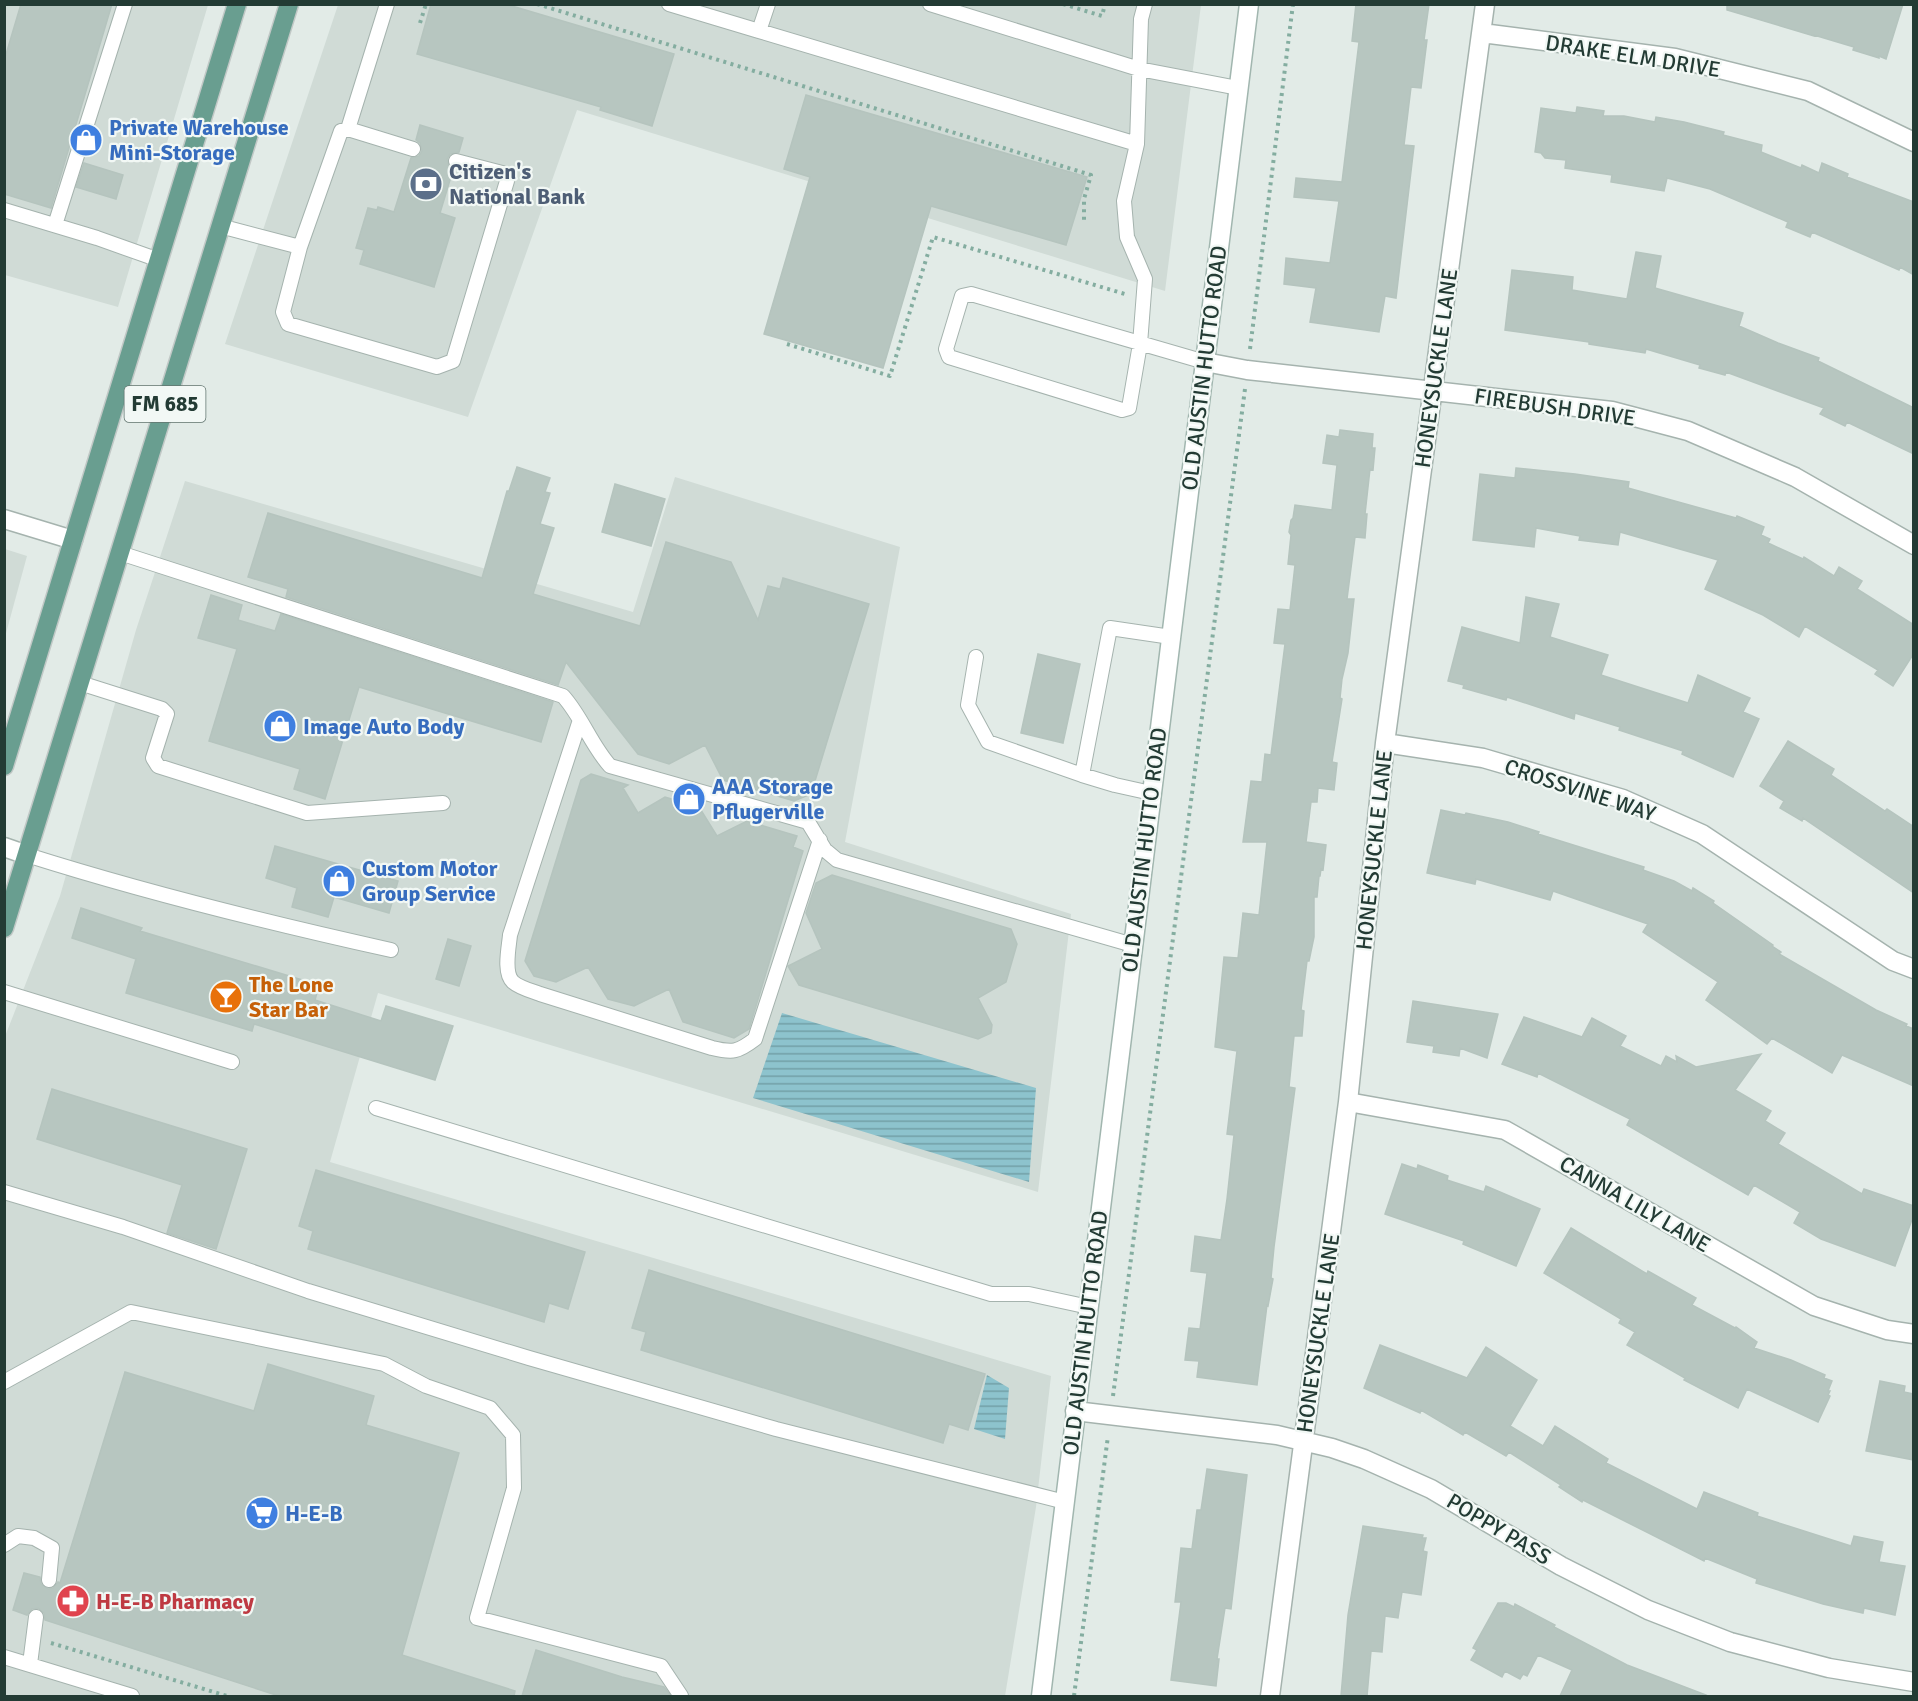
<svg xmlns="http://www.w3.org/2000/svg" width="1918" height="1701" viewBox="0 0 1918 1701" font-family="Signika,sans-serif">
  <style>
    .built { fill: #d0dbd6 }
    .water { fill: url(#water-rules) }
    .building { fill: #b7c6c0; stroke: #b5c4be; stroke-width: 1.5 }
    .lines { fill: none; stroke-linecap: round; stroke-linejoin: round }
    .lane-casing { stroke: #a5b3ae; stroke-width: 16 }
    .street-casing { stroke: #a5b3ae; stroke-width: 21 }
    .secondary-casing { stroke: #a1b6af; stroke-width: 21 }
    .primary-casing { stroke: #c1c8c6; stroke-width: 21 }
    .path { stroke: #84ada0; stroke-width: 4; stroke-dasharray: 3 4.5; stroke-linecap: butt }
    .lane { stroke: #fff; stroke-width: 14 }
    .street { stroke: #fff; stroke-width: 18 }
    .secondary { stroke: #fff; stroke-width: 18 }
    .primary { stroke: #699e90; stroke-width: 18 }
    .labels { text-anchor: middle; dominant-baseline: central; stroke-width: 4.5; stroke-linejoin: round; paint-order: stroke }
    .shield { fill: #f2f8f5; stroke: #61746e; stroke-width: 1.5 }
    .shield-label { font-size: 21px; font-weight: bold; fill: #233b34 }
    .street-label { font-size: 22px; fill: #233b34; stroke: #f2f8f5 }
    .shop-label { font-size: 22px; font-weight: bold; fill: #366cbe; stroke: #f2f8f5; text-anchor: start }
    .service-label { font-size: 22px; font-weight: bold; fill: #4e5e75; stroke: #f2f8f5; text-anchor: start }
    .food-label { font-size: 22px; font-weight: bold; fill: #c56008; stroke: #f2f8f5; text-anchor: start }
    .health-label { font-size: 22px; font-weight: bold; fill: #be3a42; stroke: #f2f8f5; text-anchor: start }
  </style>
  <defs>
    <pattern id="water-rules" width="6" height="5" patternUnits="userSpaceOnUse" patternTransform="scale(1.5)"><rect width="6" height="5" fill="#8dc3cd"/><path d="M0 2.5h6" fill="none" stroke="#73a0a7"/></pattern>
  </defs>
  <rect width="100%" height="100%" fill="#e2ebe7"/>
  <path class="built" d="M 4,5 L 208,5 L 118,307 L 5,275 Z
    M 338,5 L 1201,5 L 1165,291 L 577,110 L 468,417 L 225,344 Z
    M 675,477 L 900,547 L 845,842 L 1071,914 L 1038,1192 L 378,993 L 330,1162 L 1051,1376 L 1036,1507 L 1005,1696 L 5,1696 L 4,1039 L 60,896 L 136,630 L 185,481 L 633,612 Z
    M 5,549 L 27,556 L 5,637 L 4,549 Z"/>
  <path class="water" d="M 782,1013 L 1036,1088 L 1029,1182 L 753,1098 Z
    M 987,1375 L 1009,1388 L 1005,1439 L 974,1429 Z"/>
  <path class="building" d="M 21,4 L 112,4 L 51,208 L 4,194 L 4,61 Z
    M 431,4 L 505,4 L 674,54 L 652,126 L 600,110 L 601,107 L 417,54 Z
    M 1356,4 L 1429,4 L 1424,40 L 1427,40 L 1421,88 L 1411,87 L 1404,145 L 1414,146 L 1396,298 L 1385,296 L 1379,332 L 1310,322 L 1316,288 L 1284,284 L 1286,258 L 1330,263 L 1339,201 L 1294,197 L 1296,178 L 1342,182 L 1359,42 L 1352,41 Z
    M 1727,4 L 1903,4 L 1886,59 L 1879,56 L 1879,58 L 1853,50 L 1854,47 L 1814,35 L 1814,36 L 1727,10 Z
    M 806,95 L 1087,177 L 1066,245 L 931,206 L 883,368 L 764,334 L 810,177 L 784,169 Z
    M 1577,107 L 1604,111 L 1603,116 L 1624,116 L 1655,122 L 1656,117 L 1684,122 L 1724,132 L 1723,135 L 1762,145 L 1761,152 L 1801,168 L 1802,165 L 1819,173 L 1822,163 L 1848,174 L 1847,177 L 1914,202 L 1914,275 L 1900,267 L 1899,270 L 1812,232 L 1810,237 L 1786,227 L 1788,222 L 1710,189 L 1667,178 L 1664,191 L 1611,182 L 1612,175 L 1565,168 L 1566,160 L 1545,158 L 1541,153 L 1535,152 L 1541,108 L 1576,113 Z
    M 420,125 L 463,138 L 459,152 L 450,154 L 447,159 L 449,167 L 453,170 L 440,213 L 455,218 L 434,287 L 360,264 L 364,250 L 356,248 L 368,208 L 377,210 L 378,207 L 394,212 L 411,158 L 419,156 L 422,151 L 420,143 L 416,140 Z
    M 84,163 L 123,175 L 116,199 L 76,187 Z
    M 1636,252 L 1661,256 L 1655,288 L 1743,313 L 1739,326 L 1778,343 L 1819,358 L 1818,361 L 1914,408 L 1914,454 L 1847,422 L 1845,426 L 1820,414 L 1824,408 L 1726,372 L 1725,375 L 1699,368 L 1700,365 L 1646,349 L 1645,353 L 1589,344 L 1589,342 L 1505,330 L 1512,270 L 1573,277 L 1572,290 L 1627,299 Z
    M 1340,430 L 1373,434 L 1372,448 L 1375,448 L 1373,470 L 1370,469 L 1365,514 L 1367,514 L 1365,538 L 1355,537 L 1347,599 L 1354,599 L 1348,653 L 1342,679 L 1340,698 L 1342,699 L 1332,762 L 1337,763 L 1334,790 L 1318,788 L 1317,802 L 1311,802 L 1306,842 L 1326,845 L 1323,870 L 1321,869 L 1320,876 L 1319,876 L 1317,897 L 1314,897 L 1314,937 L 1309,961 L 1307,961 L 1301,1010 L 1304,1011 L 1302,1036 L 1294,1036 L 1289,1087 L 1295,1088 L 1274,1247 L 1271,1278 L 1273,1279 L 1268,1306 L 1267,1305 L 1257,1385 L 1197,1377 L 1199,1361 L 1185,1360 L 1189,1328 L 1200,1329 L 1207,1273 L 1191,1271 L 1195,1236 L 1221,1240 L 1227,1199 L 1234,1135 L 1227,1134 L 1237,1051 L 1215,1047 L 1224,957 L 1238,958 L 1243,913 L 1259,915 L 1267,842 L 1243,842 L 1251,781 L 1262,782 L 1265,754 L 1271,755 L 1285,644 L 1274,643 L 1278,609 L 1290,610 L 1295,565 L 1288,564 L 1291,535 L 1289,532 L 1291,520 L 1293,518 L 1295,505 L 1332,510 L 1337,465 L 1323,463 L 1327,435 L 1339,437 Z
    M 517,467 L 550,478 L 545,492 L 550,493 L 540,524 L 554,528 L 533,594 L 640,626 L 666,542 L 731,562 L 758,620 L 768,586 L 780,589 L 783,578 L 869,604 L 811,794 L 794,801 L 723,780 L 705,745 L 669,764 L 638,754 L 566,662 L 558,685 L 286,597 L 288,589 L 248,577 L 268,513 L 482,578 L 507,491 L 509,491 Z
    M 1516,468 L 1575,474 L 1629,482 L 1628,488 L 1736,518 L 1737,516 L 1764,527 L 1761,535 L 1770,539 L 1768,543 L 1803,559 L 1804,557 L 1834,576 L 1839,567 L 1862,581 L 1857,589 L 1914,625 L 1914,653 L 1893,686 L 1875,674 L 1878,670 L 1805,626 L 1799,637 L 1763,615 L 1705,589 L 1718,560 L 1620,532 L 1618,545 L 1579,540 L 1580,536 L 1536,528 L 1534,547 L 1473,540 L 1480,474 L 1515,478 Z
    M 615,484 L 665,499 L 651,546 L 602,532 Z
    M 211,595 L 242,605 L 238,620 L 275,631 L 281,614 L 553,702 L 541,742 L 359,687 L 325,799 L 294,789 L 300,769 L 209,741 L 237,649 L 198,638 Z
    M 1526,597 L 1559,604 L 1550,637 L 1608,655 L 1601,675 L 1688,703 L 1698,675 L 1750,698 L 1743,712 L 1759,719 L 1733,777 L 1682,754 L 1683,751 L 1619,730 L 1620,727 L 1575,713 L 1574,719 L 1507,697 L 1506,700 L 1463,688 L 1464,685 L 1448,681 L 1462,627 L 1520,643 Z
    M 1038,654 L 1080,664 L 1063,743 L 1021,733 Z
    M 1788,741 L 1834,769 L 1831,775 L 1885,811 L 1887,809 L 1914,827 L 1914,893 L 1803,818 L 1802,821 L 1780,808 L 1784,801 L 1760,786 Z
    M 591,774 L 628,785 L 623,788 L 638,813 L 665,797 L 699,807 L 717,836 L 747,821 L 797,836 L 793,847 L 803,851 L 749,1029 L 734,1038 L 683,1022 L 669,989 L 634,1006 L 608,999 L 588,967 L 556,982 L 534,976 L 525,961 L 581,780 Z
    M 1441,810 L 1465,815 L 1466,813 L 1508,822 L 1539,832 L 1538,834 L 1644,867 L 1643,870 L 1674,881 L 1692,891 L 1693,888 L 1714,901 L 1713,903 L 1773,945 L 1772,946 L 1781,952 L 1779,954 L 1876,1010 L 1907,1024 L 1906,1026 L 1914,1029 L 1914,1086 L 1842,1055 L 1832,1073 L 1772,1038 L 1767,1044 L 1706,1000 L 1718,982 L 1643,932 L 1648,924 L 1553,891 L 1550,900 L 1476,879 L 1475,884 L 1427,873 Z
    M 275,846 L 398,881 L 389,913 L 334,897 L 328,917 L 292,907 L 297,888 L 266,878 Z
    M 832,875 L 1011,929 L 1017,944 L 1006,982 L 978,998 L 992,1025 L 991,1033 L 978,1039 L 799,985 L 788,966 L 822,949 L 806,913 L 816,883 Z
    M 81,908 L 142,928 L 140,931 L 319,985 L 315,1000 L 381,1021 L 386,1006 L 453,1026 L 435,1080 L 254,1024 L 252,1031 L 126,993 L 136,959 L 72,938 Z
    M 448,939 L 471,946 L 459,986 L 436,979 Z
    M 1413,1001 L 1498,1014 L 1487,1058 L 1460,1048 L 1459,1056 L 1433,1052 L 1434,1046 L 1407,1042 Z
    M 1524,1017 L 1582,1037 L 1592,1018 L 1626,1036 L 1620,1046 L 1661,1066 L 1666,1056 L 1677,1062 L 1676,1056 L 1696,1067 L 1761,1054 L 1735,1090 L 1771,1111 L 1765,1121 L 1785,1133 L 1778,1144 L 1862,1194 L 1864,1189 L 1914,1206 L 1914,1214 L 1895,1266 L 1821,1239 L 1794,1223 L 1800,1212 L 1754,1185 L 1748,1195 L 1627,1125 L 1630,1119 L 1538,1073 L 1537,1077 L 1502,1064 Z
    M 52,1089 L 247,1149 L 216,1249 L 167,1233 L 182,1185 L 37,1139 Z
    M 1402,1164 L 1417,1169 L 1418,1165 L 1448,1176 L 1447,1180 L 1484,1192 L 1486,1186 L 1540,1209 L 1516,1266 L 1463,1244 L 1464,1241 L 1385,1214 Z
    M 316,1170 L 585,1252 L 568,1309 L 549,1303 L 544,1322 L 308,1249 L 313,1231 L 299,1226 Z
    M 1571,1228 L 1647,1274 L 1648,1271 L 1696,1298 L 1692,1305 L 1735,1328 L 1736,1327 L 1757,1342 L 1754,1348 L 1791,1360 L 1825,1375 L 1824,1378 L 1832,1381 L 1828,1391 L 1830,1391 L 1828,1395 L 1830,1396 L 1818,1422 L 1747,1389 L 1738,1408 L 1684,1380 L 1685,1378 L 1627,1345 L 1635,1332 L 1619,1323 L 1621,1319 L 1544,1273 Z
    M 649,1270 L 985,1374 L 968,1430 L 949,1424 L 943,1443 L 641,1350 L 646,1332 L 632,1328 Z
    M 1380,1345 L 1467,1378 L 1486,1347 L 1537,1380 L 1510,1426 L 1543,1446 L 1555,1426 L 1608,1459 L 1606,1463 L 1697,1509 L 1704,1492 L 1758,1513 L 1757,1516 L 1851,1546 L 1854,1536 L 1883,1542 L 1879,1562 L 1905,1566 L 1895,1615 L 1864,1608 L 1863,1613 L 1823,1604 L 1756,1583 L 1757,1579 L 1705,1558 L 1704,1561 L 1583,1500 L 1582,1502 L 1559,1487 L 1561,1485 L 1509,1452 L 1506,1456 L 1465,1432 L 1463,1435 L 1421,1410 L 1420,1413 L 1364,1388 Z
    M 268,1364 L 374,1396 L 366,1425 L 459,1453 L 402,1655 L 515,1691 L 514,1696 L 279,1696 L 45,1620 L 44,1613 L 38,1608 L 32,1609 L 27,1615 L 13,1610 L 24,1573 L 40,1577 L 41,1584 L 48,1589 L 53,1588 L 58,1582 L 60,1583 L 125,1372 L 254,1411 Z
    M 1880,1381 L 1905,1386 L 1904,1392 L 1914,1394 L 1914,1460 L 1866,1451 Z
    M 1207,1469 L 1247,1475 L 1231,1609 L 1225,1608 L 1217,1659 L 1219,1659 L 1216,1686 L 1171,1680 L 1181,1602 L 1175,1602 L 1181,1548 L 1192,1549 L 1197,1510 L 1201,1510 Z
    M 1363,1526 L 1423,1535 L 1422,1538 L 1426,1538 L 1423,1551 L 1427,1552 L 1421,1595 L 1402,1592 L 1398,1618 L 1385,1616 L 1382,1652 L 1371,1651 L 1367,1696 L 1341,1696 L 1348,1615 Z
    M 1498,1603 L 1506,1603 L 1514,1607 L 1515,1604 L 1555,1625 L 1554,1627 L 1627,1665 L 1706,1695 L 1705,1696 L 1560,1696 L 1572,1670 L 1538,1655 L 1527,1676 L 1523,1674 L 1520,1679 L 1505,1671 L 1502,1677 L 1471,1660 L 1477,1650 L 1473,1648 Z
    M 536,1650 L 622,1677 L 664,1687 L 671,1696 L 522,1696 Z"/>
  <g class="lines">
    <g class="lane-casing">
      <path id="lane" d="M 669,4 L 759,31 L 768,4
        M 930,4 L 1139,69 L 1238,88
        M 1145,4 L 1141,19 L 1137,144 L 1124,201 L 1127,237 L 1145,279 L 1140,344 L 1129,408 L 1122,410 L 949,357 L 946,349 L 962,296 L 971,294 L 1205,362
        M 759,31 L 1137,144
        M 348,129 L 387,4
        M 4,210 L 97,238 L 159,260
        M 55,225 L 125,4
        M 220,226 L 300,247 L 283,312 L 288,324 L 437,367 L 453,361 L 507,181 L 506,174 L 456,161
        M 300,247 L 341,131 L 348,129 L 413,149
        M 120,553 L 563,696 C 582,717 591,745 610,766 L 808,822 L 825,850 L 837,860 L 1133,945
        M 976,657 L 968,705 L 988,742 L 1082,775
        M 80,683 L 162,709 L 167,714 L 153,758 L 158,766 L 307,813 L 443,803
        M 580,720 L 510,935 C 509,947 503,973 513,982 C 520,988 532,991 540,994 L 712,1048 C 733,1053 738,1052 755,1039 L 820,840
        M 1151,793 L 1115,785 L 1082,775 L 1110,628 L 1171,637
        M 27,855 C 147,893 269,923 391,950
        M 4,992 L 232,1062
        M 376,1108 L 991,1294 L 1029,1294 L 1089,1307
        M 4,1192 L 123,1227 L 308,1291 L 529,1358 L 776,1429 L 1065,1502
        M 4,1382 L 131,1312 L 384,1364 L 426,1386 L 490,1408 L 513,1435 L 514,1488 L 477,1618 L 661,1666 L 681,1696
        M 4,1545 L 18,1536 L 34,1538 L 52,1548 L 49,1580
        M 4,1657 L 132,1696
        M 30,1664 L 36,1617"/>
    </g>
    <g class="street-casing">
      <path id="street" d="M 1482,33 L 1675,58 L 1808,91 L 1914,142
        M 1205,362 L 1247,370 L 1612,411 L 1688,431 L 1795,477 L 1914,545
        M 4,519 L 73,540
        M 1385,743 L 1483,758 L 1623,799 L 1702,834 L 1893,961 L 1914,969
        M 4,847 L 27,855
        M 1348,1102 L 1505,1130 L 1814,1306 L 1887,1330 L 1914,1334
        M 1075,1411 L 1277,1435 L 1332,1448 L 1364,1459 L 1431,1489 L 1561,1566 L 1648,1610 L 1730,1642 L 1829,1668 L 1914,1682
        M 1270,1696 L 1348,1102 L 1385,743 L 1485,4"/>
    </g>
    <g class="secondary-casing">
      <path id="secondary" d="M 1041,1696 L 1249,4"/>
    </g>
    <g class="primary-casing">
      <path id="primary" d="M 4,766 L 237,4
        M 4,928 L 289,4"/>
    </g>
    <path class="path" d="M 537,4 L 1091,175 L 1084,199 L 1084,220
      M 1063,4 L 1102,16 L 1105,4
      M 420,23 L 426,4
      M 787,344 L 890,376 L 933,237 L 1125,294
      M 1250,349 L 1293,4
      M 1113,1396 L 1245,389
      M 51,1643 L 227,1696
      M 1074,1696 L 1108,1436"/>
    <use href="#lane" class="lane"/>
    <use href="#street" class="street"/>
    <use href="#secondary" class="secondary"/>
    <use href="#primary" class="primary"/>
  </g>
  <defs>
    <g id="shop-disc" transform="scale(1.725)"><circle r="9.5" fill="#3f7fe0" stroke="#f2f8f5"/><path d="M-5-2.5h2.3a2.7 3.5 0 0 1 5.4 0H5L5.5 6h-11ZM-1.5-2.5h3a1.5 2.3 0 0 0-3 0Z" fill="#fff"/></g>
    <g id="bank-disc" transform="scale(1.725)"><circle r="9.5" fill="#5c6f8a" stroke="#f2f8f5"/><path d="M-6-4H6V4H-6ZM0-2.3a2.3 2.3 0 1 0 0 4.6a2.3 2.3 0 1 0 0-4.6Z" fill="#fff"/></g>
    <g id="bar-disc" transform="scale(1.725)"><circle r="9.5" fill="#e8710a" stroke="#f2f8f5"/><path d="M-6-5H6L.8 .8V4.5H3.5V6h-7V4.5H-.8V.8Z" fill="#fff"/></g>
    <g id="supermarket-disc" transform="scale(1.725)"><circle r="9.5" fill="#3f7fe0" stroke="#f2f8f5"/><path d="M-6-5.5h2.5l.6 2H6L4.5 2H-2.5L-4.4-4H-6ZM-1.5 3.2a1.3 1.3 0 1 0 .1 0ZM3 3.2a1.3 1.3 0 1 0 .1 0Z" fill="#fff"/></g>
    <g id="pharmacy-disc" transform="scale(1.725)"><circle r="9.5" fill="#e0444e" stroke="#f2f8f5"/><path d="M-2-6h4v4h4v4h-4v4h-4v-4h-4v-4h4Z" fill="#fff"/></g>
  </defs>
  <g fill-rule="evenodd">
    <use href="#shop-disc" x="86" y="140"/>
    <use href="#bank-disc" x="426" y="184"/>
    <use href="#shop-disc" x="280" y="726"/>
    <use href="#shop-disc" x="689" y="799"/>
    <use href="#shop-disc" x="339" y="881"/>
    <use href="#bar-disc" x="226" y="997"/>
    <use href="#supermarket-disc" x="262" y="1513"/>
    <use href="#pharmacy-disc" x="73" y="1601"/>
  </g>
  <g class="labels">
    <rect class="shield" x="124.5" y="386" width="81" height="36" rx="4.5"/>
    <g class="shield-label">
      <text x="165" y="404">FM 685</text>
    </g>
    <g class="street-label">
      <text transform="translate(1633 56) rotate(9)">DRAKE ELM DRIVE</text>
      <text transform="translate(1204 368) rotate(-83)">OLD AUSTIN HUTTO ROAD</text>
      <text transform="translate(1436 368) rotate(-82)">HONEYSUCKLE LANE</text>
      <text transform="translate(1555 407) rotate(8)">FIREBUSH DRIVE</text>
      <text transform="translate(1580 790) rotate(18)">CROSSVINE WAY</text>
      <text transform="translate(1144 850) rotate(-83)">OLD AUSTIN HUTTO ROAD</text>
      <text transform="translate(1374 850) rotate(-84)">HONEYSUCKLE LANE</text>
      <text transform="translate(1635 1204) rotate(30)">CANNA LILY LANE</text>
      <text transform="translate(1085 1333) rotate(-83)">OLD AUSTIN HUTTO ROAD</text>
      <text transform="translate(1318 1333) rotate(-82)">HONEYSUCKLE LANE</text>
      <text transform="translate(1499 1529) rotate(31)">POPPY PASS</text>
    </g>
    <g class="shop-label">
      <text x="109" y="127">Private Warehouse<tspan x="109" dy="25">Mini-Storage</tspan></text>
      <text x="303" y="726">Image Auto Body</text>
      <text x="712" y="786">AAA Storage<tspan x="712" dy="25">Pflugerville</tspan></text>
      <text x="362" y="868">Custom Motor<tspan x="362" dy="25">Group Service</tspan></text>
      <text x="285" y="1513">H-E-B</text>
    </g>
    <g class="service-label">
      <text x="449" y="171">Citizen's<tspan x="449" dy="25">National Bank</tspan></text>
    </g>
    <g class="food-label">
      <text x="249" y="984">The Lone<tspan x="249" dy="25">Star Bar</tspan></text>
    </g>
    <g class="health-label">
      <text x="96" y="1601">H-E-B Pharmacy</text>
    </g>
  </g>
  <rect width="1918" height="1701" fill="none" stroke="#233b34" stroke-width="12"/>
</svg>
